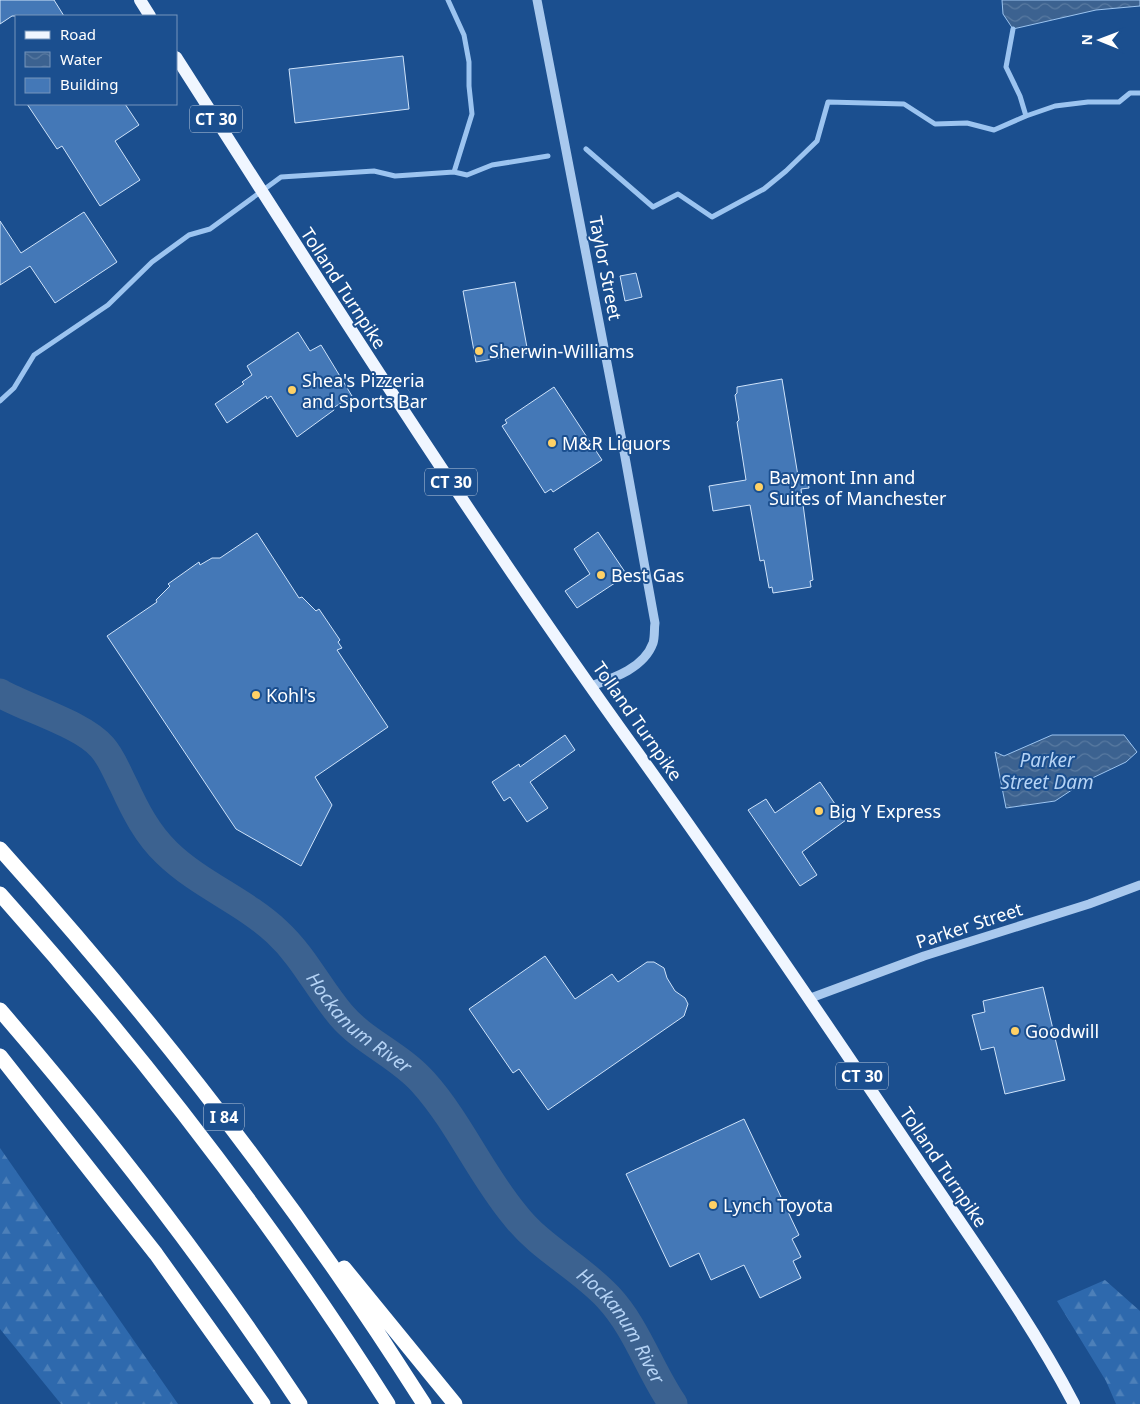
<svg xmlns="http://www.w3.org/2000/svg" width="1140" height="1404" viewBox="0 0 1140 1404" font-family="'Noto Sans',sans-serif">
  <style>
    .forest { fill: url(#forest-firs) }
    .water { fill: url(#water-waves); stroke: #9cc4f0 }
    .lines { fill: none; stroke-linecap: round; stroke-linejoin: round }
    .stream { stroke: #9cc4f0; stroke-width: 5 }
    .river { stroke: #3c6290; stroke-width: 29 }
    .building { fill: #4478b7; stroke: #cfe3fa }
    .tertiary { stroke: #a9c9ee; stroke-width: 9 }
    .primary { stroke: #f0f6ff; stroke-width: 12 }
    .motorway { stroke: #fff; stroke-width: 15 }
    .poi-dot { fill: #ffd166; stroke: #1b4f8f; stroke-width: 2 }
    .labels { text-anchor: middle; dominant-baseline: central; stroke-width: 4; stroke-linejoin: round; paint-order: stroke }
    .shield { fill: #1b4f8f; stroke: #bbcadd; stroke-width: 1 }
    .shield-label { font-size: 16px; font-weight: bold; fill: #fff }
    .street-label { font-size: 18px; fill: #fff; stroke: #1b4f8f }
    .poi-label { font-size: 18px; fill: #fff; stroke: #1b4f8f; text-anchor: start }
    .water-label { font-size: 19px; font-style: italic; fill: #b5d3f5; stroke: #1b4f8f }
  </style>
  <defs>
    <pattern id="forest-firs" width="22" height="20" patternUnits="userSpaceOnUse" patternTransform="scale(1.25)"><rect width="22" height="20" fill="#2e69ad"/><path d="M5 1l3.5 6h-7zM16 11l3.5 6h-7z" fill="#4d80b9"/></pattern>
    <pattern id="water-waves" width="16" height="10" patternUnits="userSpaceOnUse" patternTransform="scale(1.25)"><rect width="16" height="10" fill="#3c6290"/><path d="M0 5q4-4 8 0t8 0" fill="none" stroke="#597aa1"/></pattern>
  </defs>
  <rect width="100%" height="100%" fill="#1b4f8f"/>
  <path class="forest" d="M 0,1148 L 178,1404 L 61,1404 L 0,1329 Z
    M 1105,1280 L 1140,1311 L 1140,1404 L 1116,1404 L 1106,1381 L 1057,1301 Z"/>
  <path class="water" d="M 1002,0 L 1140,0 L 1140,6 L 1096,10 L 1013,29 L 1003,14 Z
    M 1052,735 L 1124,735 L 1137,752 L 1126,762 L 1084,782 L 1055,801 L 1006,808 L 995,752 L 1004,756 Z"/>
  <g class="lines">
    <path class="stream" d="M 1013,29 L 1006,67 L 1020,96 L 1026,116
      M 586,149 L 653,207 L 678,194 L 712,217 L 764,189 L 786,171 L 817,141 L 828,102 L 904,104 L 935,124 L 967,123 L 994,130 L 1026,116 L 1055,106 L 1088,102 L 1119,102 L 1130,93 L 1140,93
      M 454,172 L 467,175 L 492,165 L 548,156
      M 0,401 L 14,388 L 34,355 L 108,305 L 152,262 L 189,235 L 210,229 L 281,177 L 374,171 L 395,176 L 454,172 L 472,114 L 469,86 L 469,62 L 464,35 L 448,0"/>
    <path class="river" id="s1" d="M 0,693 C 28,709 82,724 102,747 C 112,758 117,773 124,786 C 135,810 147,834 167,853 C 200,885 244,901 277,932 C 304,957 318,988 341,1015 C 364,1042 399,1055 423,1082 C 459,1122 480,1173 514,1214 C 540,1248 579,1266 608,1297 C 637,1328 649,1369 673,1404"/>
  </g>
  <path class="building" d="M 0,0 L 54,0 L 64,16 L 12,16 L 0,24 Z
    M 403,56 L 409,109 L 295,123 L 289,69 Z
    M 27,104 L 125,104 L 139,125 L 115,141 L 140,180 L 100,206 L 62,146 L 57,149 Z
    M 84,212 L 117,262 L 55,303 L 30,266 L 0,285 L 0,221 L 21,253 Z
    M 636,273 L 642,297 L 625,301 L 620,276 Z
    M 515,282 L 528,353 L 476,362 L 463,291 Z
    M 298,332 L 310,351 L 321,345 L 352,396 L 333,408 L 334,410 L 297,437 L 271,396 L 267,399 L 266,396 L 227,423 L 215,404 L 244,384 L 242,382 L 252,375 L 247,366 Z
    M 782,379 L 798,476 L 807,475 L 809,488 L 801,489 L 813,580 L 810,581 L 811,587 L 773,593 L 772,587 L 769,588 L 764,560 L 760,561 L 750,505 L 713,511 L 709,486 L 746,480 L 737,422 L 739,420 L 735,395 L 737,393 L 737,387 Z
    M 554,387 L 602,460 L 553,492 L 551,489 L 545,493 L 502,426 L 507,423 L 505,420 Z
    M 598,532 L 627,575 L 577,608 L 565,591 L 590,574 L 574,549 Z
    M 257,533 L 299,598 L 302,597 L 316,611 L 319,609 L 340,640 L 338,642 L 342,648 L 337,650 L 388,727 L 315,777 L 332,805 L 301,866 L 236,829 L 107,636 L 157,602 L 156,600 L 170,586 L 168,584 L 199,562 L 200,565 L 212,558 L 220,558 Z
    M 565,735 L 575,750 L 530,782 L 548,808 L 527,822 L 510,797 L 504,801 L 492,782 L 519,764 L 520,767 Z
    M 820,782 L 846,820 L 802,852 L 817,875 L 800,886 L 748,810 L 766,799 L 775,813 Z
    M 545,956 L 575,999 L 612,974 L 618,982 L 647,962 L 654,962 L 664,968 L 667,978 L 675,991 L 685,998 L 688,1004 L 684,1016 L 548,1110 L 519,1069 L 513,1073 L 469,1009 Z
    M 1043,987 L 1065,1080 L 1005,1094 L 994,1047 L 981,1050 L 972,1015 L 985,1012 L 983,1001 Z
    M 744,1119 L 799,1235 L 792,1239 L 801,1257 L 793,1261 L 801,1278 L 760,1298 L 744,1265 L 711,1280 L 699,1253 L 670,1267 L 626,1174 Z"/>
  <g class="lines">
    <path class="tertiary" d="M 537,0 L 623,446 L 655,623 C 654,629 655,637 653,643 C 644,668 614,678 591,686
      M 808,999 L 924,956 L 1089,904 L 1140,885"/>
    <path class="primary" d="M 140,0 L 150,16
      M 176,57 C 325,290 473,524 635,749 C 731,883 824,1020 916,1157 C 970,1238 1029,1318 1074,1404"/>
    <path class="motorway" d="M 0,849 C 156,1022 299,1207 424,1404
      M 0,894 C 142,1053 274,1224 388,1404
      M 0,1010 C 108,1135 209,1266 300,1404
      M 0,1056 L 156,1254 L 263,1404
      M 344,1268 L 455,1404"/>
  </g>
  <g class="poi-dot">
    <circle cx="479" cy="351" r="5"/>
    <circle cx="292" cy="390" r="5"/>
    <circle cx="552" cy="443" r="5"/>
    <circle cx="759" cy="487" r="5"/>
    <circle cx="601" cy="575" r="5"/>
    <circle cx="256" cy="695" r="5"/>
    <circle cx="819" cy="811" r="5"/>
    <circle cx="1015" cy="1031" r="5"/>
    <circle cx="713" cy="1205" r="5"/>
  </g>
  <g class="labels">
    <g class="shield">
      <rect x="190" y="105.5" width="52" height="27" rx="4"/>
      <rect x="425" y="468.5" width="52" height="27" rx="4"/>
      <rect x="836" y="1062.5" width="52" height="27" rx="4"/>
      <rect x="204" y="1103.5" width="40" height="27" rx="4"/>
    </g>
    <g class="shield-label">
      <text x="216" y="119">CT 30</text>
      <text x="451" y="482">CT 30</text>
      <text x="862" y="1076">CT 30</text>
      <text x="224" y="1117">I 84</text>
    </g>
    <g class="street-label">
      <text transform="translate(606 268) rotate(79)">Taylor Street</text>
      <text transform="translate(344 288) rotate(57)">Tolland Turnpike</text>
      <text transform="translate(638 721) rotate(55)">Tolland Turnpike</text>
      <text transform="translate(969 925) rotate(-18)">Parker Street</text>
      <text transform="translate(944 1167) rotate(56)">Tolland Turnpike</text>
    </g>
    <g class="poi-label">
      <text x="489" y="351">Sherwin-Williams</text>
      <text x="302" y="380">Shea's Pizzeria<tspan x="302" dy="21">and Sports Bar</tspan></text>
      <text x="562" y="443">M&amp;R Liquors</text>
      <text x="769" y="477">Baymont Inn and<tspan x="769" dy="21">Suites of Manchester</tspan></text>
      <text x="611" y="575">Best Gas</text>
      <text x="266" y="695">Kohl's</text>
      <text x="829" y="811">Big Y Express</text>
      <text x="1025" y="1031">Goodwill</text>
      <text x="723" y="1205">Lynch Toyota</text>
    </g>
    <g class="water-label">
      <text x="1047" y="760">Parker<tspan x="1047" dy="22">Street Dam</tspan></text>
      <text stroke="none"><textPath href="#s1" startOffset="500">Hockanum River</textPath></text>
      <text stroke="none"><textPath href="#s1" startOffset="905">Hockanum River</textPath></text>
    </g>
  </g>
  <rect x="15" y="15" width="162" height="90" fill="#1b4f8f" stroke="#7695bc"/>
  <rect x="25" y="31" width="25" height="8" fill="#f0f6ff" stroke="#7695bc"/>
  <text x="60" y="40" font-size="15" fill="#ffffff">Road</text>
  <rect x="25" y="52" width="25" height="15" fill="url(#water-waves)" stroke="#7695bc"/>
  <text x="60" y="65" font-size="15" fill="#ffffff">Water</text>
  <rect x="25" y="78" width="25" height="15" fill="#4478b7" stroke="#7695bc"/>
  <text x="60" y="90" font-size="15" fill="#ffffff">Building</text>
  <g transform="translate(1100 40) rotate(271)" stroke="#1b4f8f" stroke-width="4" paint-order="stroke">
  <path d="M0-4L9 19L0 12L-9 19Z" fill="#ffffff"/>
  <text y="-8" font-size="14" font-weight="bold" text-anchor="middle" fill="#ffffff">N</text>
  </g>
</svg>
